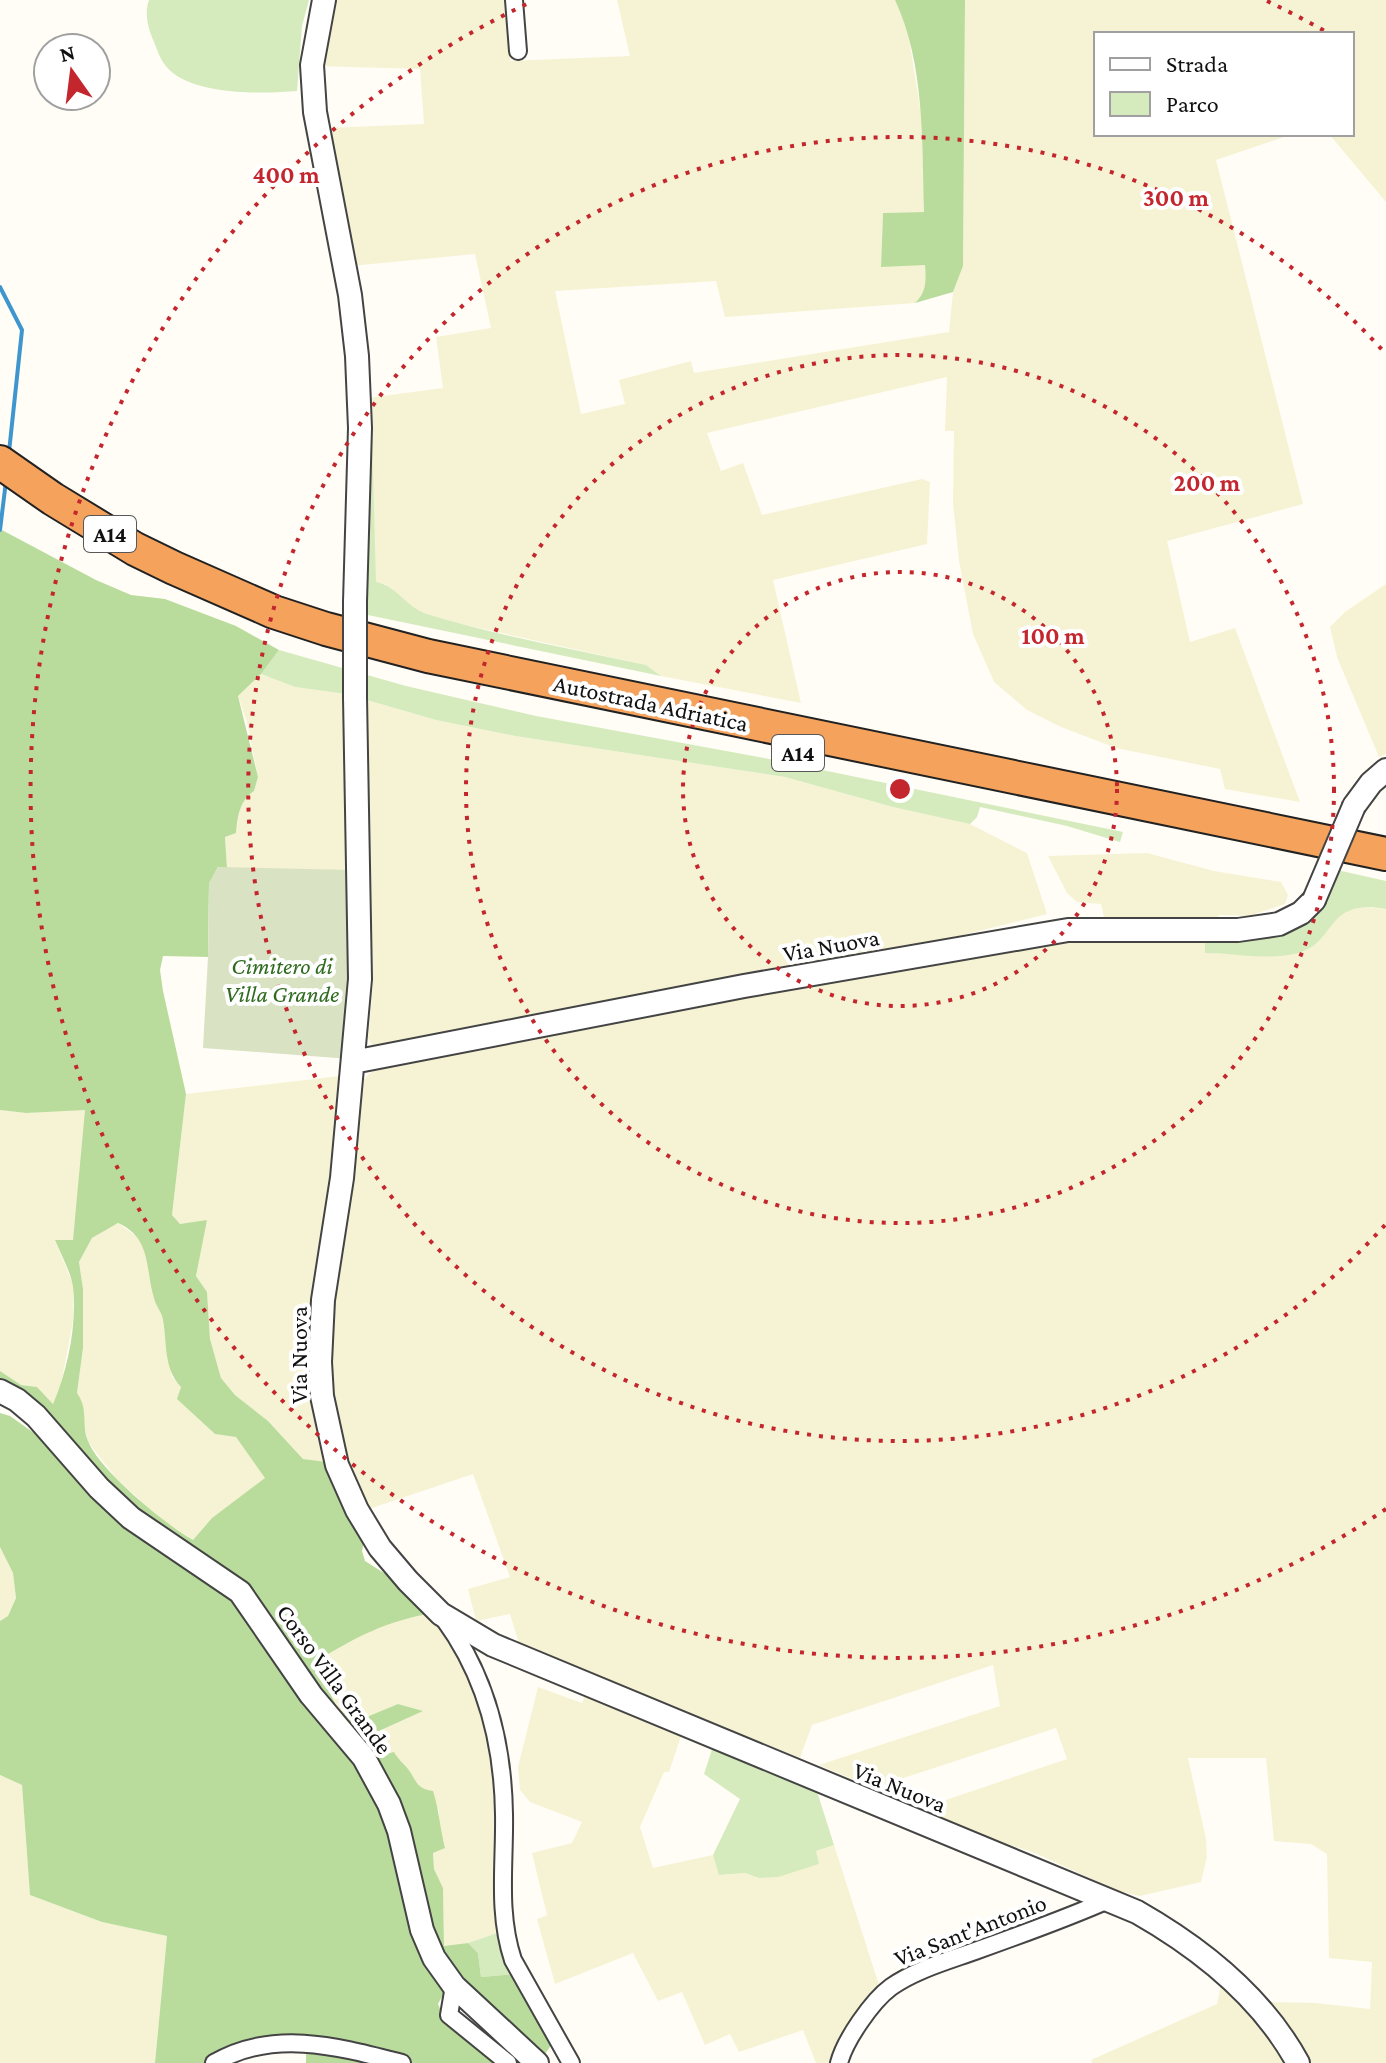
<svg xmlns="http://www.w3.org/2000/svg" width="1386" height="2063" viewBox="0 0 1386 2063" font-family="'Crimson Pro',serif">
  <style>
    .farmland { fill: #f6f3d4 }
    .green { fill: #d5ebbd }
    .forest { fill: #b9dc9c; fill-rule: evenodd }
    .cemetery { fill: #d9e3c4 }
    .lines { fill: none; stroke-linecap: round; stroke-linejoin: round }
    .stream { stroke: #3f96cf; stroke-width: 4 }
    .minor-casing { stroke: #444; stroke-width: 20 }
    .tertiary-casing { stroke: #444; stroke-width: 26 }
    .motorway-casing { stroke: #222; stroke-width: 36 }
    .minor { stroke: #fff; stroke-width: 16 }
    .tertiary { stroke: #fff; stroke-width: 22 }
    .motorway { stroke: #f5a25d; stroke-width: 32 }
    .tertiary-bridge-casing { stroke: #444; stroke-width: 26; stroke-linecap: butt }
    .tertiary-bridge { stroke: #fff; stroke-width: 22 }
    .ring { fill: none; stroke: #c4262e; stroke-width: 4; stroke-dasharray: 4 8 }
    .labels { text-anchor: middle; dominant-baseline: central; stroke-width: 8; stroke-linejoin: round; paint-order: stroke }
    .shield { fill: #fff; stroke: #585858; stroke-width: 2 }
    .shield-label { font-size: 22px; font-weight: bold; fill: #111 }
    .street-label { font-size: 24px; fill: #111; stroke: #fff }
    .park-label { font-size: 24px; font-style: italic; fill: #2f6b1f; stroke: #fff }
    .centre { fill: #c4262e; stroke: #fff; stroke-width: 4 }
    .ring-label { font-size: 24px; text-anchor: middle; font-weight: bold; fill: #c4262e; stroke: #fff; stroke-width: 8; stroke-linejoin: round; paint-order: stroke }
  </style>
  <rect width="100%" height="100%" fill="#fffdf5"/>
  <path class="farmland" d="M 326,0 L 510,0 L 510,61 L 630,56 L 617,0 L 895,0 L 907,26 L 922,120 L 924,212 L 883,213 L 881,266 L 925,264 L 926,283 L 922,296 L 915,303 L 725,317 L 716,281 L 555,291 L 581,414 L 625,404 L 619,380 L 691,361 L 694,373 L 949,332 L 953,292 L 963,265 L 965,0 L 1386,0 L 1386,202 L 1329,134 L 1352,134 L 1352,34 L 1096,34 L 1096,134 L 1293,134 L 1216,160 L 1303,504 L 1167,541 L 1190,642 L 1235,628 L 1300,802 L 1225,789 L 1220,769 L 1116,748 L 1061,727 L 1027,710 L 994,682 L 973,634 L 959,561 L 953,503 L 954,431 L 945,431 L 947,377 L 707,433 L 721,471 L 743,463 L 762,515 L 922,479 L 930,482 L 927,544 L 773,580 L 801,703 L 661,676 L 646,665 L 461,624 L 417,611 L 385,584 L 375,583 L 372,436 L 368,398 L 443,388 L 436,337 L 491,328 L 475,254 L 351,266 L 329,128 L 424,124 L 420,69 L 315,66 Z
    M 1386,584 L 1386,754 L 1379,757 L 1337,657 L 1330,627 L 1345,612 Z
    M 261,674 L 295,687 L 346,694 L 436,720 L 515,736 L 785,777 L 893,807 L 968,823 L 1027,853 L 1047,914 L 963,935 L 966,955 L 1066,937 L 1109,939 L 1101,904 L 1077,902 L 1067,893 L 1048,856 L 1147,853 L 1214,871 L 1281,882 L 1288,895 L 1285,904 L 1249,916 L 1219,915 L 1205,953 L 1248,954 L 1323,935 L 1335,919 L 1347,910 L 1363,907 L 1386,909 L 1386,2063 L 1309,2063 L 1295,2038 L 1268,2002 L 1316,2003 L 1370,2009 L 1372,1962 L 1329,1958 L 1327,1854 L 1311,1844 L 1274,1841 L 1266,1758 L 1188,1758 L 1206,1839 L 1207,1857 L 1201,1882 L 1140,1896 L 1118,1891 L 1035,1853 L 970,1832 L 931,1815 L 931,1805 L 1067,1759 L 1056,1728 L 873,1788 L 819,1765 L 1000,1706 L 993,1665 L 812,1725 L 800,1758 L 519,1644 L 510,1614 L 476,1621 L 468,1589 L 510,1577 L 473,1474 L 366,1510 L 347,1469 L 330,1400 L 329,1332 L 360,1084 L 370,1073 L 383,1067 L 593,1023 L 588,1003 L 378,1048 L 371,1044 L 368,1038 L 373,986 L 371,872 L 227,868 L 225,837 L 236,833 L 240,808 L 246,796 L 254,791 L 258,777 L 247,722 L 238,696 Z
    M 340,1076 L 312,1360 L 313,1412 L 327,1462 L 303,1459 L 268,1421 L 235,1395 L 221,1378 L 210,1339 L 207,1292 L 196,1276 L 206,1221 L 180,1224 L 172,1216 L 186,1094 Z
    M 85,1109 L 84,1142 L 73,1241 L 55,1241 L 73,1284 L 73,1321 L 61,1384 L 53,1404 L 37,1387 L 21,1385 L 0,1371 L 0,1110 L 26,1113 Z
    M 118,1223 L 139,1238 L 149,1259 L 154,1298 L 162,1316 L 172,1377 L 181,1387 L 178,1399 L 215,1434 L 236,1437 L 266,1478 L 212,1518 L 193,1540 L 161,1519 L 116,1478 L 88,1442 L 77,1393 L 83,1348 L 83,1289 L 79,1262 L 92,1238 Z
    M 0,1547 L 13,1573 L 16,1598 L 8,1616 L 0,1621 Z
    M 427,1614 L 454,1643 L 485,1715 L 496,1766 L 500,1932 L 468,1943 L 444,1947 L 443,1888 L 434,1869 L 433,1852 L 445,1847 L 439,1825 L 439,1810 L 415,1785 L 408,1770 L 394,1753 L 372,1758 L 359,1740 L 422,1711 L 398,1704 L 369,1716 L 351,1719 L 337,1707 L 319,1671 L 323,1657 L 371,1630 L 391,1622 Z
    M 538,1687 L 582,1703 L 587,1690 L 684,1727 L 669,1772 L 664,1772 L 640,1827 L 653,1868 L 713,1855 L 720,1875 L 745,1873 L 759,1878 L 819,1864 L 815,1851 L 834,1845 L 880,1988 L 835,2063 L 816,2063 L 803,2030 L 739,2052 L 730,2034 L 705,2045 L 682,1992 L 658,2001 L 633,1953 L 555,1984 L 537,1919 L 547,1915 L 532,1853 L 572,1843 L 582,1822 L 530,1802 L 520,1790 L 518,1767 Z
    M 0,1775 L 22,1785 L 30,1895 L 102,1922 L 167,1936 L 155,2063 L 0,2063 Z
    M 1222,1981 L 1287,2063 L 1092,2063 L 1091,2060 L 1217,2004 Z"/>
  <path class="green" d="M 149,0 L 309,0 L 302,26 L 297,91 C 263,94 188,96 165,65 C 160,59 157,49 154,42 C 148,29 144,13 149,0 Z
    M 368,398 L 372,436 L 376,582 C 396,585 407,608 427,614 C 498,636 573,649 646,665 L 661,676 L 363,614 Z
    M 279,650 L 406,686 L 536,716 L 764,758 L 1123,832 L 1120,842 L 1067,826 L 980,807 L 977,817 L 970,824 L 893,807 L 785,777 L 515,736 L 436,720 L 346,694 L 295,687 L 261,674 Z
    M 1337,870 L 1386,881 L 1386,909 C 1324,898 1338,942 1298,953 C 1268,961 1235,953 1205,953 L 1205,937 C 1228,936 1273,940 1292,930 C 1309,922 1326,886 1337,870 Z
    M 715,1740 L 814,1782 L 834,1845 L 816,1851 L 819,1864 L 778,1877 L 759,1878 L 745,1873 L 719,1875 L 713,1855 L 740,1799 L 704,1774 Z
    M 500,1932 L 516,1974 L 481,1977 L 478,1953 L 468,1943 Z"/>
  <path class="forest" d="M 895,0 L 965,0 L 963,266 L 953,292 L 915,303 C 927,292 926,280 925,265 L 881,267 L 883,213 L 924,212 C 922,142 925,64 895,0 Z
    M 0,529 L 96,580 L 131,595 L 165,599 L 236,626 L 279,650 L 261,674 L 238,696 L 258,777 L 254,791 C 239,801 238,816 236,833 L 225,837 L 227,868 L 218,867 L 209,884 L 208,957 L 163,956 L 160,970 L 163,991 L 186,1094 L 172,1215 L 180,1224 L 207,1220 L 196,1276 L 207,1292 L 210,1339 L 221,1378 L 235,1395 L 268,1421 L 303,1459 L 327,1462 L 365,1537 L 362,1551 L 365,1561 L 395,1580 L 427,1614 C 383,1623 361,1635 323,1657 L 319,1671 L 337,1707 L 351,1719 L 369,1716 L 398,1704 L 423,1711 L 359,1740 L 334,1714 L 250,1595 L 169,1539 L 0,1384 L 0,1371 L 21,1385 L 37,1387 L 53,1404 C 68,1369 77,1325 73,1287 C 71,1272 61,1255 55,1240 L 73,1240 L 85,1110 L 26,1113 L 0,1110 ZM 118,1223 C 152,1238 145,1269 154,1298 C 155,1304 160,1310 162,1316 C 168,1340 162,1367 181,1387 L 177,1399 L 215,1434 L 236,1437 L 265,1478 L 212,1518 L 193,1540 C 166,1525 99,1470 88,1441 C 81,1424 89,1410 77,1393 L 83,1348 L 83,1289 L 79,1262 L 92,1238 Z
    M 0,1413 L 10,1416 L 34,1433 L 86,1486 L 223,1587 L 355,1762 L 394,1752 C 398,1759 403,1763 408,1769 C 417,1781 416,1789 433,1791 C 439,1810 440,1828 445,1848 L 433,1853 L 434,1869 L 443,1888 L 444,1946 L 468,1943 L 478,1953 L 481,1977 L 516,1974 L 554,2041 L 545,2054 L 493,2011 L 455,1972 L 438,2004 L 446,2022 L 500,2063 L 306,2063 L 306,2048 L 279,2048 L 225,2063 L 155,2063 L 167,1936 L 102,1922 L 30,1895 L 22,1785 L 0,1775 L 0,1621 L 8,1616 L 16,1598 L 13,1573 L 0,1547 Z"/>
  <path class="cemetery" d="M 218,867 L 353,870 L 350,1059 L 203,1048 L 208,957 L 209,884 Z"/>
  <g class="lines">
    <path class="stream" d="M 0,287 L 22,330 L 9,452
      M 0,530 L 6,481"/>
    <g class="minor-casing">
      <path id="minor" d="M 514,0 L 518,51
        M 444,1619 C 486,1676 503,1744 504,1814 C 505,1863 497,1912 513,1960 L 571,2063
        M 454,1986 L 449,2015 L 508,2063
        M 214,2063 C 274,2028 340,2047 402,2063
        M 839,2063 C 845,2040 872,2001 891,1987 C 915,1970 947,1961 975,1951 C 1020,1935 1065,1919 1108,1900"/>
    </g>
    <g class="tertiary-casing">
      <path id="tertiary" d="M 324,0 L 312,65 L 315,112 L 350,295 L 357,356 L 360,428 L 355,602
        M 355,697 L 360,979 L 342,1178 L 323,1300 L 320,1362 L 322,1396 L 337,1465 L 357,1510 L 380,1548 L 408,1581 L 441,1614 L 493,1645 L 1137,1912 C 1202,1949 1262,1997 1298,2063
        M 1354,806 L 1371,783 L 1386,770
        M 353,1062 L 744,986 L 1068,930 L 1238,930 L 1279,924 L 1301,913 L 1314,900
        M 0,1391 L 17,1400 L 36,1416 L 99,1488 L 131,1518 L 240,1592 L 311,1695 L 364,1758 L 389,1804 L 399,1831 L 422,1930 L 434,1958 L 454,1986 L 537,2063"/>
    </g>
    <g class="motorway-casing">
      <path id="motorway" d="M 0,462 L 53,499 L 135,549 L 174,568 L 274,612 L 326,629 L 428,656 L 1386,854"/>
    </g>
    <use href="#minor" class="minor"/>
    <use href="#tertiary" class="tertiary"/>
    <use href="#motorway" class="motorway"/>
    <g class="tertiary-bridge-casing">
      <path id="tertiary-bridge" d="M 355,697 L 355,602
        M 1314,900 L 1354,806"/>
    </g>
    <use href="#tertiary-bridge" class="tertiary-bridge"/>
  </g>
  <g class="ring">
    <circle cx="900" cy="789" r="217"/>
    <circle cx="900" cy="789" r="434"/>
    <path d="M1385 1225A652 652 0 1 1 1385 353"/>
    <path d="M1386 1509A869 869 0 1 1 533 1M1267 1A869 869 0 0 1 1328 33"/>
  </g>
  <g class="labels">
    <g class="shield">
      <rect x="84" y="516" width="52" height="36" rx="6"/>
      <rect x="772" y="735" width="52" height="36" rx="6"/>
    </g>
    <g class="shield-label">
      <text x="110" y="534">A14</text>
      <text x="798" y="753">A14</text>
    </g>
    <g class="street-label">
      <text transform="translate(651 703) rotate(12)">Autostrada Adriatica</text>
      <text transform="translate(831 945) rotate(-10)">Via Nuova</text>
      <text transform="translate(298 1355) rotate(-90)">Via Nuova</text>
      <text transform="translate(335 1679) rotate(54)">Corso Villa Grande</text>
      <text transform="translate(900 1787) rotate(22)">Via Nuova</text>
      <text transform="translate(970 1930) rotate(-21)">Via Sant'Antonio</text>
    </g>
    <g class="park-label">
      <text x="282" y="965">Cimitero di<tspan x="282" dy="28">Villa Grande</tspan></text>
    </g>
  </g>
  <circle cx="900" cy="789" r="12" class="centre"/>
  <g class="ring-label">
    <text x="286" y="183">400 m</text>
    <text x="1176" y="206">300 m</text>
    <text x="1207" y="491">200 m</text>
    <text x="1053" y="644">100 m</text>
  </g>
  <rect x="1094" y="32" width="260" height="104" fill="#ffffff" stroke="#a0a0a0" stroke-width="2"/>
  <rect x="1110" y="58" width="40" height="12" fill="#ffffff" stroke="#a0a0a0" stroke-width="2"/>
  <text x="1166" y="72" font-size="24" fill="#111111">Strada</text>
  <rect x="1110" y="92" width="40" height="24" fill="#d5ebbd" stroke="#a0a0a0" stroke-width="2"/>
  <text x="1166" y="112" font-size="24" fill="#111111">Parco</text>
  <g transform="translate(72 72) rotate(346)"><circle r="38" fill="#ffffff" stroke="#a0a0a0" stroke-width="2"/>
  <path d="M0-6L14 30L0 20L-14 30Z" fill="#c4262e"/>
  <text y="-12" font-size="22" font-weight="bold" text-anchor="middle" fill="#111111">N</text>
  </g>
</svg>
